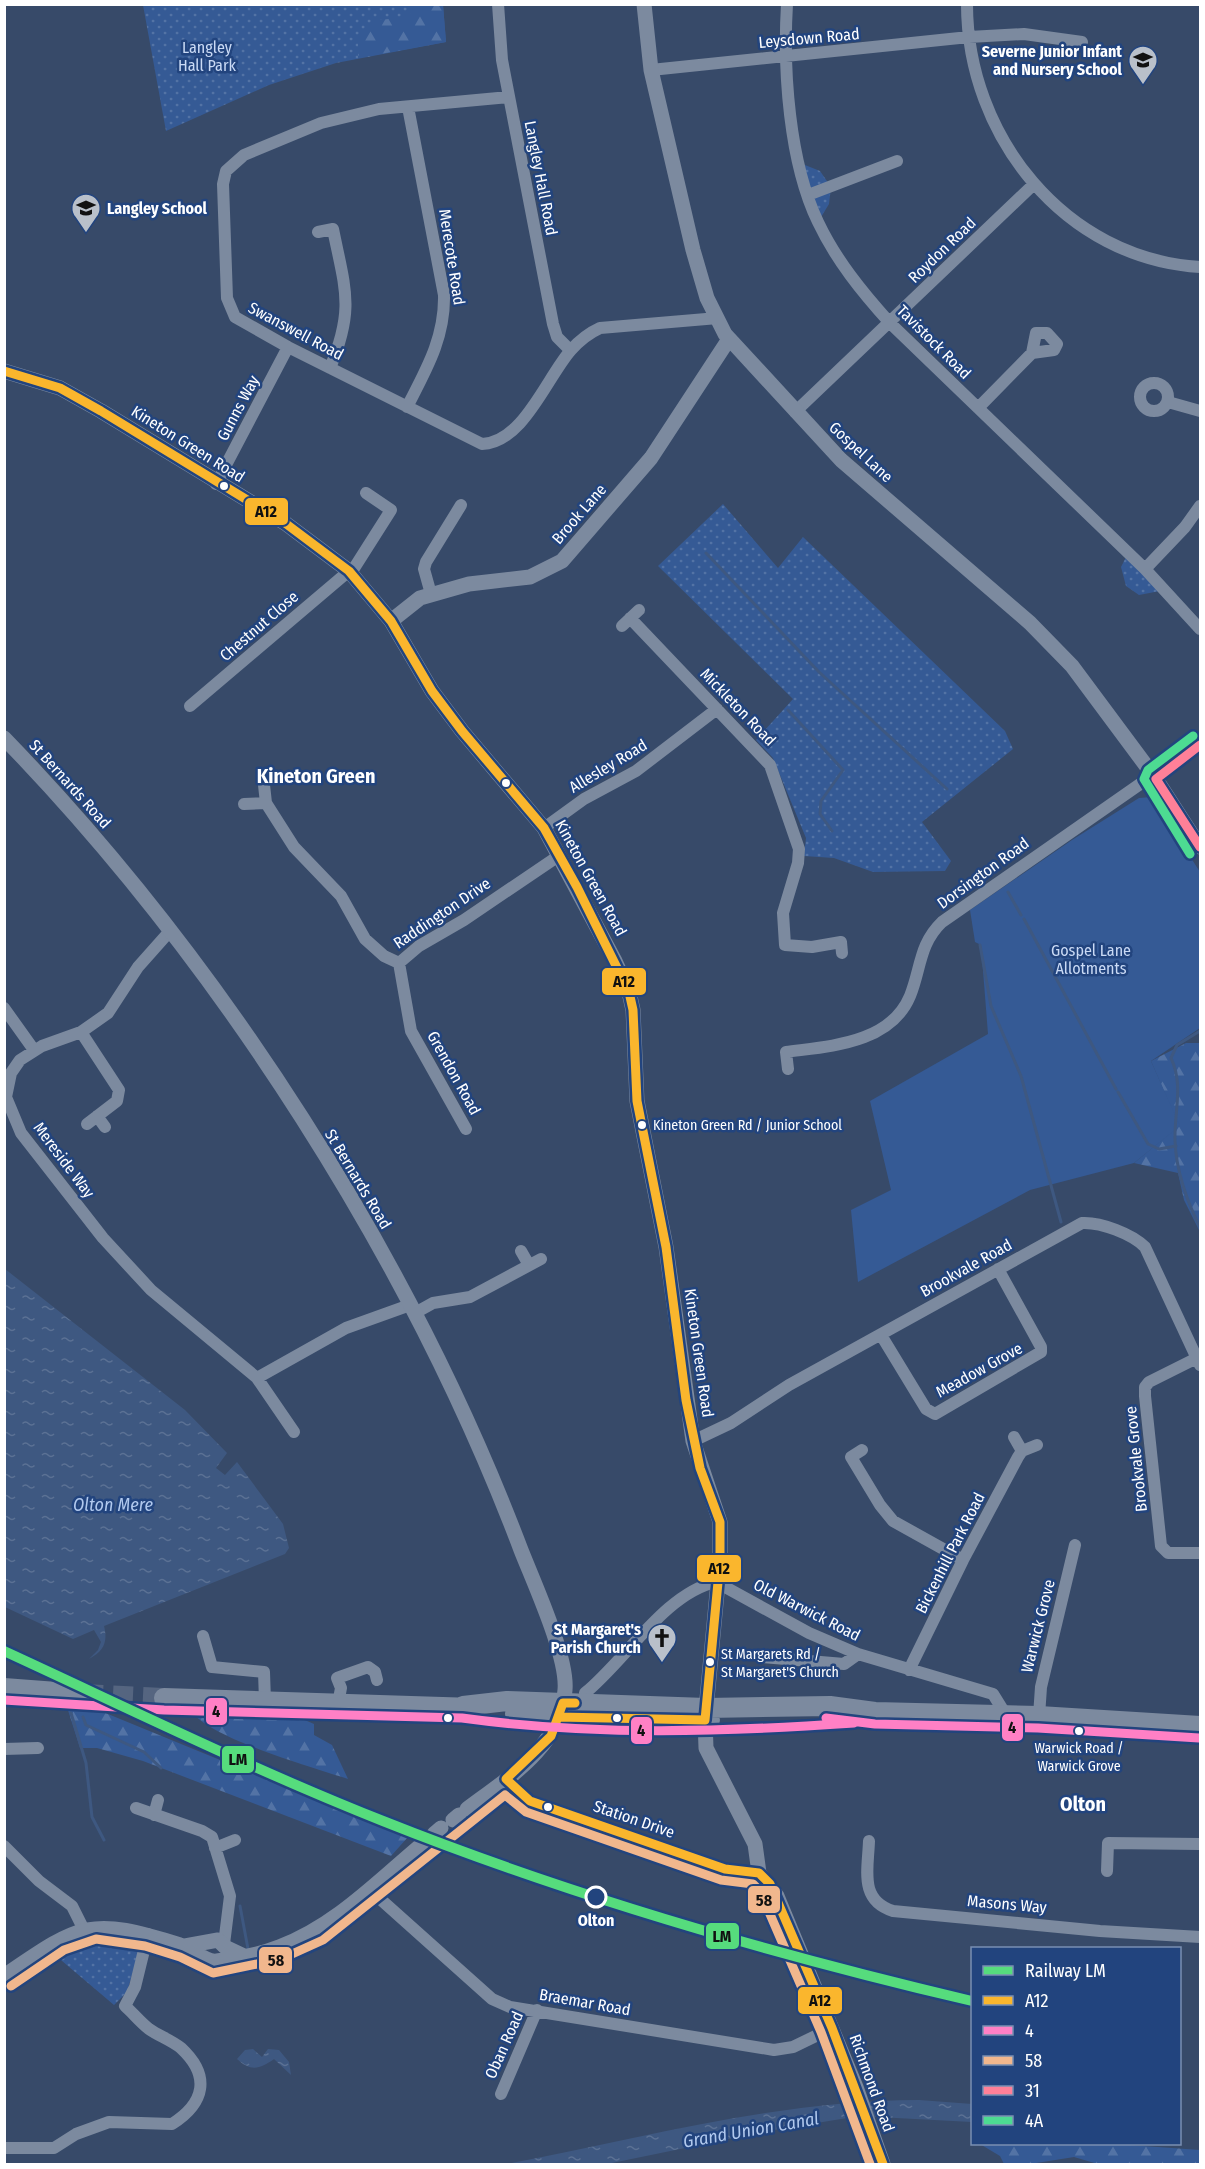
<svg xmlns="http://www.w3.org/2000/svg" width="1205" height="2169" viewBox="0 0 1205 2169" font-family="'Fira Sans Condensed',sans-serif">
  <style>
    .grass { fill: url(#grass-dots) }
    .forest { fill: url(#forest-firs) }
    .garden { fill: #355a95 }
    .water { fill: url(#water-ripples) }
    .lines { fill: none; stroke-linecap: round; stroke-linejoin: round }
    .stream { stroke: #3e5881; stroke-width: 3 }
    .trunk-tunnel { stroke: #556580; stroke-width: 20; stroke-dasharray: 20 10; stroke-linecap: butt }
    .minor { stroke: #7c8a9f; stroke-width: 12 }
    .tertiary { stroke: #7c8a9f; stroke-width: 15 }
    .trunk { stroke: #7c8a9f; stroke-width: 20 }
    .bus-1-casing { stroke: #22447e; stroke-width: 14 }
    .bus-2-casing { stroke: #22447e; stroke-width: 14 }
    .bus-3-casing { stroke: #22447e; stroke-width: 14 }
    .bus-4-casing { stroke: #22447e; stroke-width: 14 }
    .bus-5-casing { stroke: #22447e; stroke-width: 14 }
    .bus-1 { stroke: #fab62d; stroke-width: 9 }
    .bus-2 { stroke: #ff80c5; stroke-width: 9 }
    .bus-3 { stroke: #f1b78d; stroke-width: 9 }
    .bus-4 { stroke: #ff8098; stroke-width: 9 }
    .bus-5 { stroke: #4ddb92; stroke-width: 9 }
    .rail-1-casing { stroke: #22447e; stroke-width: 15 }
    .rail-1 { stroke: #56dc7d; stroke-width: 10 }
    .bus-dot { fill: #fff; stroke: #22447e; stroke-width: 2 }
    .stop-dot { fill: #22447e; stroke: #fff; stroke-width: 3 }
    .labels { text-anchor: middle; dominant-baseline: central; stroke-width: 5; stroke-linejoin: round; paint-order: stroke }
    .bus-label { font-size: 14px; fill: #fff; stroke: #22447e; text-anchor: start }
    .street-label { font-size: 16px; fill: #fff; stroke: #22447e }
    .park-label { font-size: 16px; fill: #cadaf5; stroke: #22447e }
    .poi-label { font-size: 16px; font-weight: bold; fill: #fff; stroke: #22447e; text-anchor: end }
    .stop-label { font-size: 16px; font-weight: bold; fill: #fff; stroke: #22447e }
    .water-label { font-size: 18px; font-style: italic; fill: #b1c9ee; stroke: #22447e }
    .quarter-label { font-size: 20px; font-weight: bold; fill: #fff; stroke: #22447e }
    .line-badge { stroke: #22447e; stroke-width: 2 }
    .pale-badge-label { font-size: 16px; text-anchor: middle; font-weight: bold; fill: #111 }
  </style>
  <defs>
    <pattern id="grass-dots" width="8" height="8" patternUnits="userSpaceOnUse" patternTransform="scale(1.5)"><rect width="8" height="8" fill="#355a95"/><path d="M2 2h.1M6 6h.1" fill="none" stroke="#5373a5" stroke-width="1.8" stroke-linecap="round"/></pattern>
    <pattern id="forest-firs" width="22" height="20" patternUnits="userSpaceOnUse" patternTransform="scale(1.5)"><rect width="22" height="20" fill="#355a95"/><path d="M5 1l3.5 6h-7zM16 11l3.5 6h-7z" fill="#5373a5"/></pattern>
    <pattern id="water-ripples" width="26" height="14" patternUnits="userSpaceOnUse" patternTransform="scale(1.5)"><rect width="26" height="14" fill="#3e5881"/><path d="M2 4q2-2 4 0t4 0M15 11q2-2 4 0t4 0" fill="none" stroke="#5b7194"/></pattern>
  </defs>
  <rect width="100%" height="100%" fill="#374a69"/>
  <path class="grass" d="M 143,5 L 443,5 L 446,42 L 336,63 L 269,85 L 166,131 Z
    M 800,163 L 820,171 L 831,187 L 829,204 L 818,222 Z
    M 723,504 L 778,568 L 803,537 L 1005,731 L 1013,749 L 922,822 L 951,861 L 945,871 L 873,872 L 834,858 L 804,856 L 806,838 L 773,758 L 756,740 L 793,699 L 658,566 Z
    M 1128,553 L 1165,590 L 1139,595 L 1126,586 L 1121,567 Z
    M 103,1937 L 129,1939 L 140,1948 L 127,1992 L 114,2005 L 55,1955 L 75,1945 Z"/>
  <path class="forest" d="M 407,5 L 443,5 L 446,42 L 358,58 L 358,35 L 378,20 L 399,18 L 411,13 Z
    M 1186,1043 L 1200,1043 L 1200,1232 L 1184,1200 L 1178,1173 L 1134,1163 L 1179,1126 L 1151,1061 Z
    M 86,1705 L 408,1837 L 391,1856 L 143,1761 L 97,1748 L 80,1748 L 67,1707 Z
    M 191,1710 L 293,1715 L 314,1724 L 314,1735 L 332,1745 L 348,1779 C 317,1769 205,1737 191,1710 Z
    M 980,2144 L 1115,2144 L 1200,2150 L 1200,2164 L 1098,2164 L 1074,2157 L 1030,2164 L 1004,2164 L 1000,2156 Z"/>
  <path class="garden" d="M 1152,797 L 1200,872 L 1200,1028 L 1151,1061 L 1180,1126 L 1134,1163 L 1030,1190 L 858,1282 L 851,1210 L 891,1190 L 870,1101 L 988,1034 L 981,945 L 975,942 L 970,910 L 1072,840 L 1139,798 Z"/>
  <path class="water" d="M 5,1269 L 185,1410 L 227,1453 L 216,1468 L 225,1475 L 237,1462 L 283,1524 L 289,1548 L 285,1554 L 104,1626 C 108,1642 104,1651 89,1659 L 98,1650 L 101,1642 L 94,1630 L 73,1639 L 5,1607 Z
    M 253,2049 L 262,2057 L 268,2049 L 279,2050 L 289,2062 L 291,2075 L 274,2059 C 260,2069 251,2072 237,2059 L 245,2050 Z
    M 919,2100 L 972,2104 L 972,2122 L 859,2116 L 768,2131 L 607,2164 L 507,2164 C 642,2138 780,2100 919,2100 Z"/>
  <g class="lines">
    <path class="stream" d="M 706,553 L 819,672 L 947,789
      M 788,710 L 843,770 L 821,801 L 820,814 L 832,831
      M 1008,892 L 1021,915
      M 1024,919 L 1116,1089
      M 980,945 L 991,1006 L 1021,1076 L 1061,1222
      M 1200,1031 L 1177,1045 L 1171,1058 C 1184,1086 1174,1111 1175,1141 C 1176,1170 1187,1202 1200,1227
      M 1118,1092 L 1148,1144 L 1159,1149 L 1176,1146
      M 71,1713 L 86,1763 L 92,1817 L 104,1840
      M 83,1717 L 86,1725 L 144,1752 L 161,1768
      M 240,1906 L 248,1949"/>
    <path class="trunk-tunnel" d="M 83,1694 L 164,1698"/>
    <path class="minor" d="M 498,4 L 502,60 L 553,324 L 557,337 L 570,350
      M 787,4 C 783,70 789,162 818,222 C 836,260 862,292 890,323 L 1145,569 L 1200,629
      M 967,4 C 967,136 1065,259 1200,267
      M 651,70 L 969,37 L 1024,34 L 1082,42
      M 509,97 L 379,109 L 321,123 L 244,155 L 226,171 L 223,184 L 227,298 L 235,317 L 288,347 L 482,444 C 523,443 547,377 571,350 C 579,341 589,333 600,328 L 718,318
      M 808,195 L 897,161
      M 318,232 L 333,229 C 345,289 355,308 330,368
      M1140 397a14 14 0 1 1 28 0a14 14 0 1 1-28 0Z
      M 1168,402 L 1200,411
      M 407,407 C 426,370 445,338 444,295 L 408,107
      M 978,408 L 1032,353 L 1036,333 L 1047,333 L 1057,344 L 1054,350 L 1032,353
      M 795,412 L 1033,185
      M 216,484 L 288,347
      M 1145,569 L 1185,527 L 1200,506
      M 351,573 L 391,510 L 366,493
      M 431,594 L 424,569 L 426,562 L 461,505
      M 630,618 L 770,765 L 799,849 L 798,863 L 783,913 L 785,945 L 812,947 L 841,942 L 842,953
      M 622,626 L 639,610
      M 190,706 L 349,571
      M 266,803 L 294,847 L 341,896 L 365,939 L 384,956 L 399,963 L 419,946 L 464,920 L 560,855
      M 244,804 L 266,803 L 264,785
      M 544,828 L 584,799 L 636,771 L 717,709
      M 170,931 L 138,967 L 108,1013 L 81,1032 L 42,1046 L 20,1060 L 11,1073 L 6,1097 L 21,1133 L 103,1238 L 151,1290 L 257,1378 L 346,1328 L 410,1305
      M 399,963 L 411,1031 L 466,1129
      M 4,1008 L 34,1050
      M 81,1032 L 119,1090 L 117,1101 L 87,1124
      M 788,1069 L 786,1052 C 829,1046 890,1044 910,996 C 921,969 919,944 942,922 L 1143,782 L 1156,779 L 1200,745
      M 97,1116 L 105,1127
      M 521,1251 L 529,1265
      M 415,1313 L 433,1303 L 470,1297 L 541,1259
      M 881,1335 L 926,1409 L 935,1414 L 1041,1352 L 1041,1347 L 998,1269
      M 1197,1358 L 1149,1382 L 1145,1387 L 1145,1396 L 1161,1546 L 1168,1553 L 1200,1553
      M 257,1378 L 294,1432
      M 1014,1437 L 1022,1451
      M 693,1441 L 731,1423 L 789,1385 L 1082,1223 C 1101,1222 1132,1234 1145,1247 L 1200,1365
      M 862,1450 L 851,1457 L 880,1505 L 893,1521 L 963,1560
      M 203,1636 L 212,1667 L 264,1672 L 265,1701
      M 762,1657 L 844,1664 L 858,1654
      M 909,1670 L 963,1560 L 1018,1457 L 1022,1451 L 1037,1445
      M 585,1693 C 625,1661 665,1593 716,1582 L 809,1633 L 858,1654 L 993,1694 L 1006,1715
      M 338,1704 L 341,1688 L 337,1678 L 368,1667 L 375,1672 L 377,1680
      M 1039,1716 L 1041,1687 L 1075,1545
      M 4,1749 L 38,1748
      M 506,1779 L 520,1794 L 530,1801 L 725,1869 L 759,1873
      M 136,1808 L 202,1831 L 212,1837 L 230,1896 L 224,1944
      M 154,1815 L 158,1800
      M 869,1841 C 868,1870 859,1900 893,1911 L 1100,1931 L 1200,1937
      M 4,1846 L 39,1881 L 72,1906 L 84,1930
      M 215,1848 L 235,1840
      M 1107,1871 L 1108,1843 L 1200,1844
      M 369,1889 L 492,1999 L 510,2007 L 774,2050 L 793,2047 L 832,2028
      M 501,2094 L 537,2010
      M 4,2148 L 54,2148 L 76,2134 L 109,2122 L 172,2124 C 205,2103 211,2076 181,2048 C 171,2040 159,2036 149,2029 C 140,2022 133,2013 125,2006 L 135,1987 L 148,1934"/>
    <path class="tertiary" d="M 644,4 L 651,70 L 693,250 L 707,298 L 725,334 L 841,460 L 1030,623 L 1072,666 L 1156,779 L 1200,847
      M 4,371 L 60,388 L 101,411 L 285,523 L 349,571 L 391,621 L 432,691 L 462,731 L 544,828 L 615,961 L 629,992 L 633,1010 L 637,1101 L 666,1247 L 693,1441 L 720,1522 L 720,1561 L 705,1720 L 706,1748 L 755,1844 L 759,1873 L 777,1896 L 856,2087 L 883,2164
      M 391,621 L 420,598 L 469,584 L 530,577 L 562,561 L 651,458 L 729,339
      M 4,738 C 221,962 411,1259 521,1550 C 534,1583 568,1657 565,1690 C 561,1747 508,1778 467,1809
      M 453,1820 L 459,1815
      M 434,1834 L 441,1828
      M 185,1946 L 218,1940 L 225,1947 L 244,1956
      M 4,1976 C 80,1924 89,1916 180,1945 C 191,1948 206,1963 217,1961 C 238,1958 259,1955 279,1947 C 336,1926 380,1879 426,1841"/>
    <path class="trunk" d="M 4,1688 L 83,1694
      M 164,1698 L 474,1708
      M 463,1706 L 507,1701 L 706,1708 L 830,1706 L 875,1712 L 1039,1716 L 1200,1726
      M 515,1714 L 594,1720 L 710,1720"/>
    <g class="bus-1-casing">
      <path id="bus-1" d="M 4,371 L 60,388 L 101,411 L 285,523 L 349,571 L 391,621 L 432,691 L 462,731 L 544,828 L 577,887 L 629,992 L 633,1010 L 637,1101 L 666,1247 L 686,1400 L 700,1468 L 720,1522 L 720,1561 L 705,1720 L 558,1717
        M 575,1703 L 563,1703 L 551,1736 L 506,1779 L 530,1801 L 725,1869 L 759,1873 L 770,1884 L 832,2028 L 883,2164"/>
    </g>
    <g class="bus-2-casing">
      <path id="bus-2" d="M 4,1700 L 164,1710 L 462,1718 C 593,1736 722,1732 854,1723
        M 826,1718 L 875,1724 L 1038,1728 L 1199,1738"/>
    </g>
    <g class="bus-3-casing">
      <path id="bus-3" d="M 11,1986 L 64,1950 L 96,1939 L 145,1946 L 180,1957 L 213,1973 L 281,1959 L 323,1940 L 505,1795 L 526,1812 L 721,1880 L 753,1884 L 760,1891 L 821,2032 L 870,2164"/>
    </g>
    <g class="bus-4-casing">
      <path id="bus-4" d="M 1200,745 L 1156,779 L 1200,847"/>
    </g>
    <g class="bus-5-casing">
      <path id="bus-5" d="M 1190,854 L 1144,779 L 1148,770 L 1193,736"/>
    </g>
    <use href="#bus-1" class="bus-1"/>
    <use href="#bus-2" class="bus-2"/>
    <use href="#bus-3" class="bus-3"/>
    <use href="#bus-4" class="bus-4"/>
    <use href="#bus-5" class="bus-5"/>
    <g class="rail-1-casing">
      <path id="rail-1" d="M 4,1651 C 130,1709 254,1770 383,1821 C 574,1897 772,1954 972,2001"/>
    </g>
    <use href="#rail-1" class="rail-1"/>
  </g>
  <defs>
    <g id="school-pin" transform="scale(1.5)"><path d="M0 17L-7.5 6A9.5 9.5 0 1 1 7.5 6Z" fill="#b9c0ca" stroke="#22447e"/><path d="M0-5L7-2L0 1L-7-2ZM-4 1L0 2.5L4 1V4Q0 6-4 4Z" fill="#111"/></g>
    <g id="church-pin" transform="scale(1.5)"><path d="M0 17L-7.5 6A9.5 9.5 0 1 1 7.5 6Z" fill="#b9c0ca" stroke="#22447e"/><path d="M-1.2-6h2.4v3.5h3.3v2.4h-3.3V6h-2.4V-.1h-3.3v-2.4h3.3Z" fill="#111"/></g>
  </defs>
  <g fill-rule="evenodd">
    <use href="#school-pin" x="1143" y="60"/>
    <use href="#school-pin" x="86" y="208"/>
    <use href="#church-pin" x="662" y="1638"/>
  </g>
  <g class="bus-dot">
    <circle cx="224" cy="486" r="5"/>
    <circle cx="506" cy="783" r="5"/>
    <circle cx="642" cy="1125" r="5"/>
    <circle cx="710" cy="1662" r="5"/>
    <circle cx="448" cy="1718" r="5"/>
    <circle cx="617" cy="1718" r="5"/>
    <circle cx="1079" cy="1731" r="5"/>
    <circle cx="548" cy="1807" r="5"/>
  </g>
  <circle class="stop-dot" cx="596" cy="1897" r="10"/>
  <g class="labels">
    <g class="bus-label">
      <text x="653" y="1125">Kineton Green Rd / Junior School</text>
      <text x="721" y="1654">St Margarets Rd /<tspan x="721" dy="18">St Margaret'S Church</tspan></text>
      <text x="1079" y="1748" text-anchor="middle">Warwick Road /<tspan x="1079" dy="18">Warwick Grove</tspan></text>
    </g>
    <g class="street-label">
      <text transform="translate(809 38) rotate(-5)">Leysdown Road</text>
      <text transform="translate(541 178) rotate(79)">Langley Hall Road</text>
      <text transform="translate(942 250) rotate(-44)">Roydon Road</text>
      <text transform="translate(452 257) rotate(81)">Merecote Road</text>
      <text transform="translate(296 331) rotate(28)">Swanswell Road</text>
      <text transform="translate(934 342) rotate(45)">Tavistock Road</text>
      <text transform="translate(238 408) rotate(-62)">Gunns Way</text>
      <text transform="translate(188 444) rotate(32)">Kineton Green Road</text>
      <text transform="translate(861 452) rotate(43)">Gospel Lane</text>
      <text transform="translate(579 514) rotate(-49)">Brook Lane</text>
      <text transform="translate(259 626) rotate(-41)">Chestnut Close</text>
      <text transform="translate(738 707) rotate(46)">Mickleton Road</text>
      <text transform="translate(608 766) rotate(-31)">Allesley Road</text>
      <text transform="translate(70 784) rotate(48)">St Bernards Road</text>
      <text transform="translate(983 873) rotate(-36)">Dorsington Road</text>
      <text transform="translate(591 878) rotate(61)">Kineton Green Road</text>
      <text transform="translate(442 913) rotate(-34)">Raddington Drive</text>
      <text transform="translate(454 1073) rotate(61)">Grendon Road</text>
      <text transform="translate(64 1160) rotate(53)">Mereside Way</text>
      <text transform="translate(358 1179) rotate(59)">St Bernards Road</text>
      <text transform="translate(966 1268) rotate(-29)">Brookvale Road</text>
      <text transform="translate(699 1353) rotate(82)">Kineton Green Road</text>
      <text transform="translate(979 1370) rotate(-29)">Meadow Grove</text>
      <text transform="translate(1136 1459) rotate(-96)">Brookvale Grove</text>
      <text transform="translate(950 1553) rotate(-63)">Bickenhill Park Road</text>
      <text transform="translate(807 1610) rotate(27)">Old Warwick Road</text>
      <text transform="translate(1038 1626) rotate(-76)">Warwick Grove</text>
      <text transform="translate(634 1819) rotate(19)">Station Drive</text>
      <text transform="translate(1007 1904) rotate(5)">Masons Way</text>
      <text transform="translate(585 2002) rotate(10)">Braemar Road</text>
      <text transform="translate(504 2045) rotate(-66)">Oban Road</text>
      <text transform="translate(872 2083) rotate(70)">Richmond Road</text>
    </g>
    <g class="park-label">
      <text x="207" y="47">Langley<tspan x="207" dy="18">Hall Park</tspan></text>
      <text x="1091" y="950">Gospel Lane<tspan x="1091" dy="18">Allotments</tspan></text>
    </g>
    <g class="poi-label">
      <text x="1122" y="51">Severne Junior Infant<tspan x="1122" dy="18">and Nursery School</tspan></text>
      <text x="107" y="208" text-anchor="start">Langley School</text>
      <text x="641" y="1629">St Margaret's<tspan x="641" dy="18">Parish Church</tspan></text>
    </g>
    <g class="stop-label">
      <text x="596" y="1920">Olton</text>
    </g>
    <g class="water-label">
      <text x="113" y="1505">Olton Mere</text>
      <text transform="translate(751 2130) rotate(-10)">Grand Union Canal</text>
    </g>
    <g class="quarter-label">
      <text x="316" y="776">Kineton Green</text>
      <text x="1083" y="1804">Olton</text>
    </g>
  </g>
  <g class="line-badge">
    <rect x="244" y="497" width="45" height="29" rx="6" fill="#fab62d"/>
    <rect x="601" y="967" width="46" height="29" rx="6" fill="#fab62d"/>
    <rect x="696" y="1554" width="46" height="29" rx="6" fill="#fab62d"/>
    <rect x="205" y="1697" width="23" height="29" rx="6" fill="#ff80c5"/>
    <rect x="1001" y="1713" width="23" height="29" rx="6" fill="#ff80c5"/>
    <rect x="630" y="1716" width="23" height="29" rx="6" fill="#ff80c5"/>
    <rect x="221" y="1745" width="34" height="29" rx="6" fill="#56dc7d"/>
    <rect x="747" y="1885" width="34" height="29" rx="6" fill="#f1b78d"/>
    <rect x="705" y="1922" width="35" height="28" rx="6" fill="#56dc7d"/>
    <rect x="258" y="1946" width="35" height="28" rx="6" fill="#f1b78d"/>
    <rect x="797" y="1986" width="46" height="29" rx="6" fill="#fab62d"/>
  </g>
  <g class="pale-badge-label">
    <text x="266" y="517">A12</text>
    <text x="624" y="987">A12</text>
    <text x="719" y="1574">A12</text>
    <text x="216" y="1717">4</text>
    <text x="1012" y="1733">4</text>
    <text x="641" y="1736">4</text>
    <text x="238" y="1765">LM</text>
    <text x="764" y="1906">58</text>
    <text x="722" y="1942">LM</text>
    <text x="276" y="1966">58</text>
    <text x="820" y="2006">A12</text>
  </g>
  <rect width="1205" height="2169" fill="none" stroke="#ffffff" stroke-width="12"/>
  <rect x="971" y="1947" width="210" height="198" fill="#22447e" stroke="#7a8fb2" stroke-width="1.5"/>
  <rect x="983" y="1966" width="30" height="9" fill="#56dc7d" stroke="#7a8fb2" stroke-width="1.5"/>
  <text x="1025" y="1977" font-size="18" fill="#ffffff">Railway LM</text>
  <rect x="983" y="1996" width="30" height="9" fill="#fab62d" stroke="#7a8fb2" stroke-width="1.5"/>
  <text x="1025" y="2007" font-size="18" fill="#ffffff">A12</text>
  <rect x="983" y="2026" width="30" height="9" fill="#ff80c5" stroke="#7a8fb2" stroke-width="1.5"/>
  <text x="1025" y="2037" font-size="18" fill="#ffffff">4</text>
  <rect x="983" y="2056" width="30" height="9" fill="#f1b78d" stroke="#7a8fb2" stroke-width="1.5"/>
  <text x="1025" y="2067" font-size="18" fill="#ffffff">58</text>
  <rect x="983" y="2086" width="30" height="9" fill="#ff8098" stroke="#7a8fb2" stroke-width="1.5"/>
  <text x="1025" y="2097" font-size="18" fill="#ffffff">31</text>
  <rect x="983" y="2116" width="30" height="9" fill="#4ddb92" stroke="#7a8fb2" stroke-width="1.5"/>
  <text x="1025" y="2127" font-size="18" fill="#ffffff">4A</text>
</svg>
